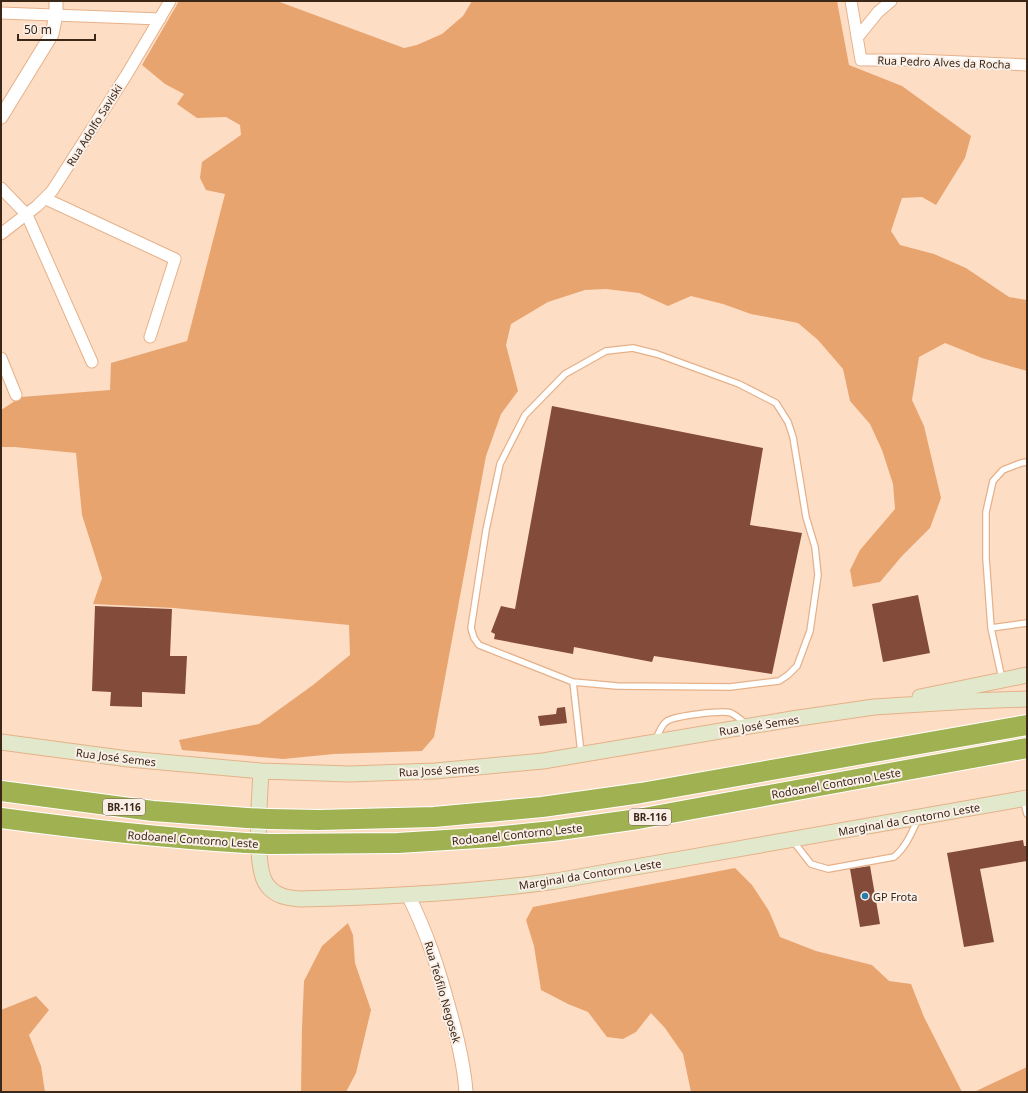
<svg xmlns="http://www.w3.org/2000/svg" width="1028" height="1093" viewBox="0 0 1028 1093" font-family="'Noto Sans',sans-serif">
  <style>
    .forest { fill: #e8a46f }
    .building { fill: #834b3a }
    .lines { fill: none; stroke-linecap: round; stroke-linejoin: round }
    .service-casing { stroke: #e5b189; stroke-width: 8 }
    .minor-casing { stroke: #e5b189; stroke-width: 13 }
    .tertiary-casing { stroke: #e5b189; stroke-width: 15 }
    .secondary-casing { stroke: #e5b189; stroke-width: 17 }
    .motorway-casing { stroke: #fff; stroke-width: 22 }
    .service { stroke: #fff; stroke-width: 5.5 }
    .minor { stroke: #fff; stroke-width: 11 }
    .tertiary { stroke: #fff; stroke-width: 13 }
    .secondary { stroke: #e2e8cb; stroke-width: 15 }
    .motorway { stroke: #a0b151; stroke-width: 20 }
    .motorway-bridge-casing { stroke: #fff; stroke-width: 22; stroke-linecap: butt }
    .motorway-bridge { stroke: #a0b151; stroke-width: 20 }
    .poi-dot { fill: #277cac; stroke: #faefe7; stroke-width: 1.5 }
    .labels { text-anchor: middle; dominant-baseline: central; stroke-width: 4; stroke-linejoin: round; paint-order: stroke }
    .shield { fill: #faefe7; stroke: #746355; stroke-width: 1 }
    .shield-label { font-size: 10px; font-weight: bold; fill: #3b2717 }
    .street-label { font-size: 11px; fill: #3b2717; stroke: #faefe7 }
    .poi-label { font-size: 11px; fill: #3b2717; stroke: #faefe7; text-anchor: start }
  </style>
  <rect width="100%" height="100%" fill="#feddc5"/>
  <path class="forest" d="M 179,1 L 277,1 L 404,48 L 417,45 L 442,34 L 463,16 L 472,1 L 837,1 L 849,65 L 902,86 L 971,136 L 965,158 L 936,205 L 922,197 L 902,198 L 891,231 L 900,245 L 934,254 L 966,268 L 1009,297 L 1027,300 L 1027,371 L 982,358 L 945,343 L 919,357 L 912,400 L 924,426 L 941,498 L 930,528 L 902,556 L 880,582 L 853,587 L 850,570 L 860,550 L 895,509 L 893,484 L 882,450 L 870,424 L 850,401 L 843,369 L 818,340 L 798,323 L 751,314 L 723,304 L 691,296 L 668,306 L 639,293 L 606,289 L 585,290 L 548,302 L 511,324 L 506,345 L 518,391 L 501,414 L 486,456 L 434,737 L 422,751 L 334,754 L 283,759 L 182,750 L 179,740 L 259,724 L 313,685 L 350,655 L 349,625 L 174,608 L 93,604 L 102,578 L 82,515 L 76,453 L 14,447 L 1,447 L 1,410 L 21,397 L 110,390 L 111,363 L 187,341 L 225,194 L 206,190 L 200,178 L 202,162 L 241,135 L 240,125 L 226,117 L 197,118 L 177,104 L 184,94 L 165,84 L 142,65 Z
    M 735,868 L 752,885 L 769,911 L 780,937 L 816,951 L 872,965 L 889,981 L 911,984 L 924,1017 L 962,1092 L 691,1092 L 683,1054 L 665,1028 L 651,1013 L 636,1032 L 623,1039 L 607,1037 L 588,1012 L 568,1004 L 541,990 L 534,946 L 526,920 L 533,907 Z
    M 348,923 L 353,935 L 355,963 L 371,1010 L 356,1073 L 346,1092 L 301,1092 L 302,1028 L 304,981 L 322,946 Z
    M 36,996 L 49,1010 L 29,1035 L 41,1066 L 45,1092 L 1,1092 L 1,1010 Z
    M 1027,1067 L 1027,1092 L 974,1092 Z"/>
  <path class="building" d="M 552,406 L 763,448 L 750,525 L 802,533 L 772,674 L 654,656 L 652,662 L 574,647 L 573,654 L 494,639 L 495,634 L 491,632 L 501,606 L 515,609 Z
    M 918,595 L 930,653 L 883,662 L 872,604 Z
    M 95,606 L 172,609 L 170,656 L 187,656 L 185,694 L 142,692 L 142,707 L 110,706 L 111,692 L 92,691 Z
    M 565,707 L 567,723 L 540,726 L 538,716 L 556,714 L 557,708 Z
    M 1023,840 L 1024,846 L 1027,846 L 1027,861 L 980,869 L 994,942 L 964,947 L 947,853 Z
    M 870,866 L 880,924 L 860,927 L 850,869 Z"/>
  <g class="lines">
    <g class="service-casing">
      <path id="service" d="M 633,348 L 657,354 L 739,384 L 776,403 L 788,422 L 793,437 L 806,517 L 815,547 L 818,575 L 810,631 L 797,666 L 788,675 L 779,681 L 730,687 L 617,686 L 573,682 L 479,645 L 474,638 L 471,628 L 486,530 L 500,464 L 525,415 L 565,374 L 606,351 Z
        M 991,628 L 1027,623
        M 1002,679 L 991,628 L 986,558 L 986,512 L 993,481 L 1003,470 L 1021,463 L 1027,462
        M 573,682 L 581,753
        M 656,740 C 658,734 661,725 667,721 C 675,716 722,710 731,713 C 736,715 741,720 746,724
        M 1023,799 L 1027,814
        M 793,841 L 811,864 L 828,869 L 894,857 C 906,847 911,834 918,819"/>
    </g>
    <g class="minor-casing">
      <path id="minor" d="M 851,1 L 861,60 L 917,60 L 1027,65
        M 1,13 L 160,19
        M 857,38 L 878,12 L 891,1
        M 1,188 L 27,215 L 92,362
        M 46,199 L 175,259 L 150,337
        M 1,234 L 37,206 L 52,191 L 127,74 L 170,1
        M 1,358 L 16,395"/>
    </g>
    <g class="tertiary-casing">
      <path id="tertiary" d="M 1,117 L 52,34 L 56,15 L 56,1
        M 408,895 C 427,933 438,967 449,1008 C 457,1036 464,1063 466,1092"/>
    </g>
    <g class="secondary-casing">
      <path id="secondary" d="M 920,697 L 1027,675
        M 1,742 L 128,759 L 261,771 L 349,774 L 435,771 L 543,761 L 792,719 L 874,707 L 970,701 L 1027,699
        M 261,771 C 260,796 253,867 267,885 C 275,896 287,898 300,899 C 385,897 471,893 556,881 L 1027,798"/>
    </g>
    <g class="motorway-casing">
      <path id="motorway" d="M 1,791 L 153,811 L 247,818
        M 1,818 C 83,829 164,838 246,843
        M 269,819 L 319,820 L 434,817 L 542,807 L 641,793 L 1027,725
        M 269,844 L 398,843 L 494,837 L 552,831 L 638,819 L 1027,748"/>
    </g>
    <use href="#service" class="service"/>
    <use href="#minor" class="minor"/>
    <use href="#tertiary" class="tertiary"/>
    <use href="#secondary" class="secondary"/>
    <use href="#motorway" class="motorway"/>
    <g class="motorway-bridge-casing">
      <path id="motorway-bridge" d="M 247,818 L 269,819
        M 246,843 L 269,844"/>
    </g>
    <use href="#motorway-bridge" class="motorway-bridge"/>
  </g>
  <circle class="poi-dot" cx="865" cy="896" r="4"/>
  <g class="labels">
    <g class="shield">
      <rect x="103" y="799" width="42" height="16" rx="3"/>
      <rect x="629" y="809" width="42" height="16" rx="3"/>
    </g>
    <g class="shield-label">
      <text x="124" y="807">BR-116</text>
      <text x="650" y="817">BR-116</text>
    </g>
    <g class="street-label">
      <text transform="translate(944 62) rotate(2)">Rua Pedro Alves da Rocha</text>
      <text transform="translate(94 125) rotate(-58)">Rua Adolfo Saviski</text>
      <text transform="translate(759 725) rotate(-9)">Rua José Semes</text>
      <text transform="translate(116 757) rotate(7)">Rua José Semes</text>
      <text transform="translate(439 770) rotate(-3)">Rua José Semes</text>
      <text transform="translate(836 783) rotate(-10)">Rodoanel Contorno Leste</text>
      <text transform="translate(909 819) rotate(-10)">Marginal da Contorno Leste</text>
      <text transform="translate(517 834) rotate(-6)">Rodoanel Contorno Leste</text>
      <text transform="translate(193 839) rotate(4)">Rodoanel Contorno Leste</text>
      <text transform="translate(590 874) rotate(-9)">Marginal da Contorno Leste</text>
      <text transform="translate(443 992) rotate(74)">Rua Teófilo Negosek</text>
    </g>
    <g class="poi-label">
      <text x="873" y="896">GP Frota</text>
    </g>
  </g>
  <rect width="1028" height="1093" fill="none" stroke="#3b2717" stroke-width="4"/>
  <path d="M18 34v6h77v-6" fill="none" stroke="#3b2717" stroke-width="2"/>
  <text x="24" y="34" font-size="12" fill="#3b2717" stroke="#faefe7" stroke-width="3" paint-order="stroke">50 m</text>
</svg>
